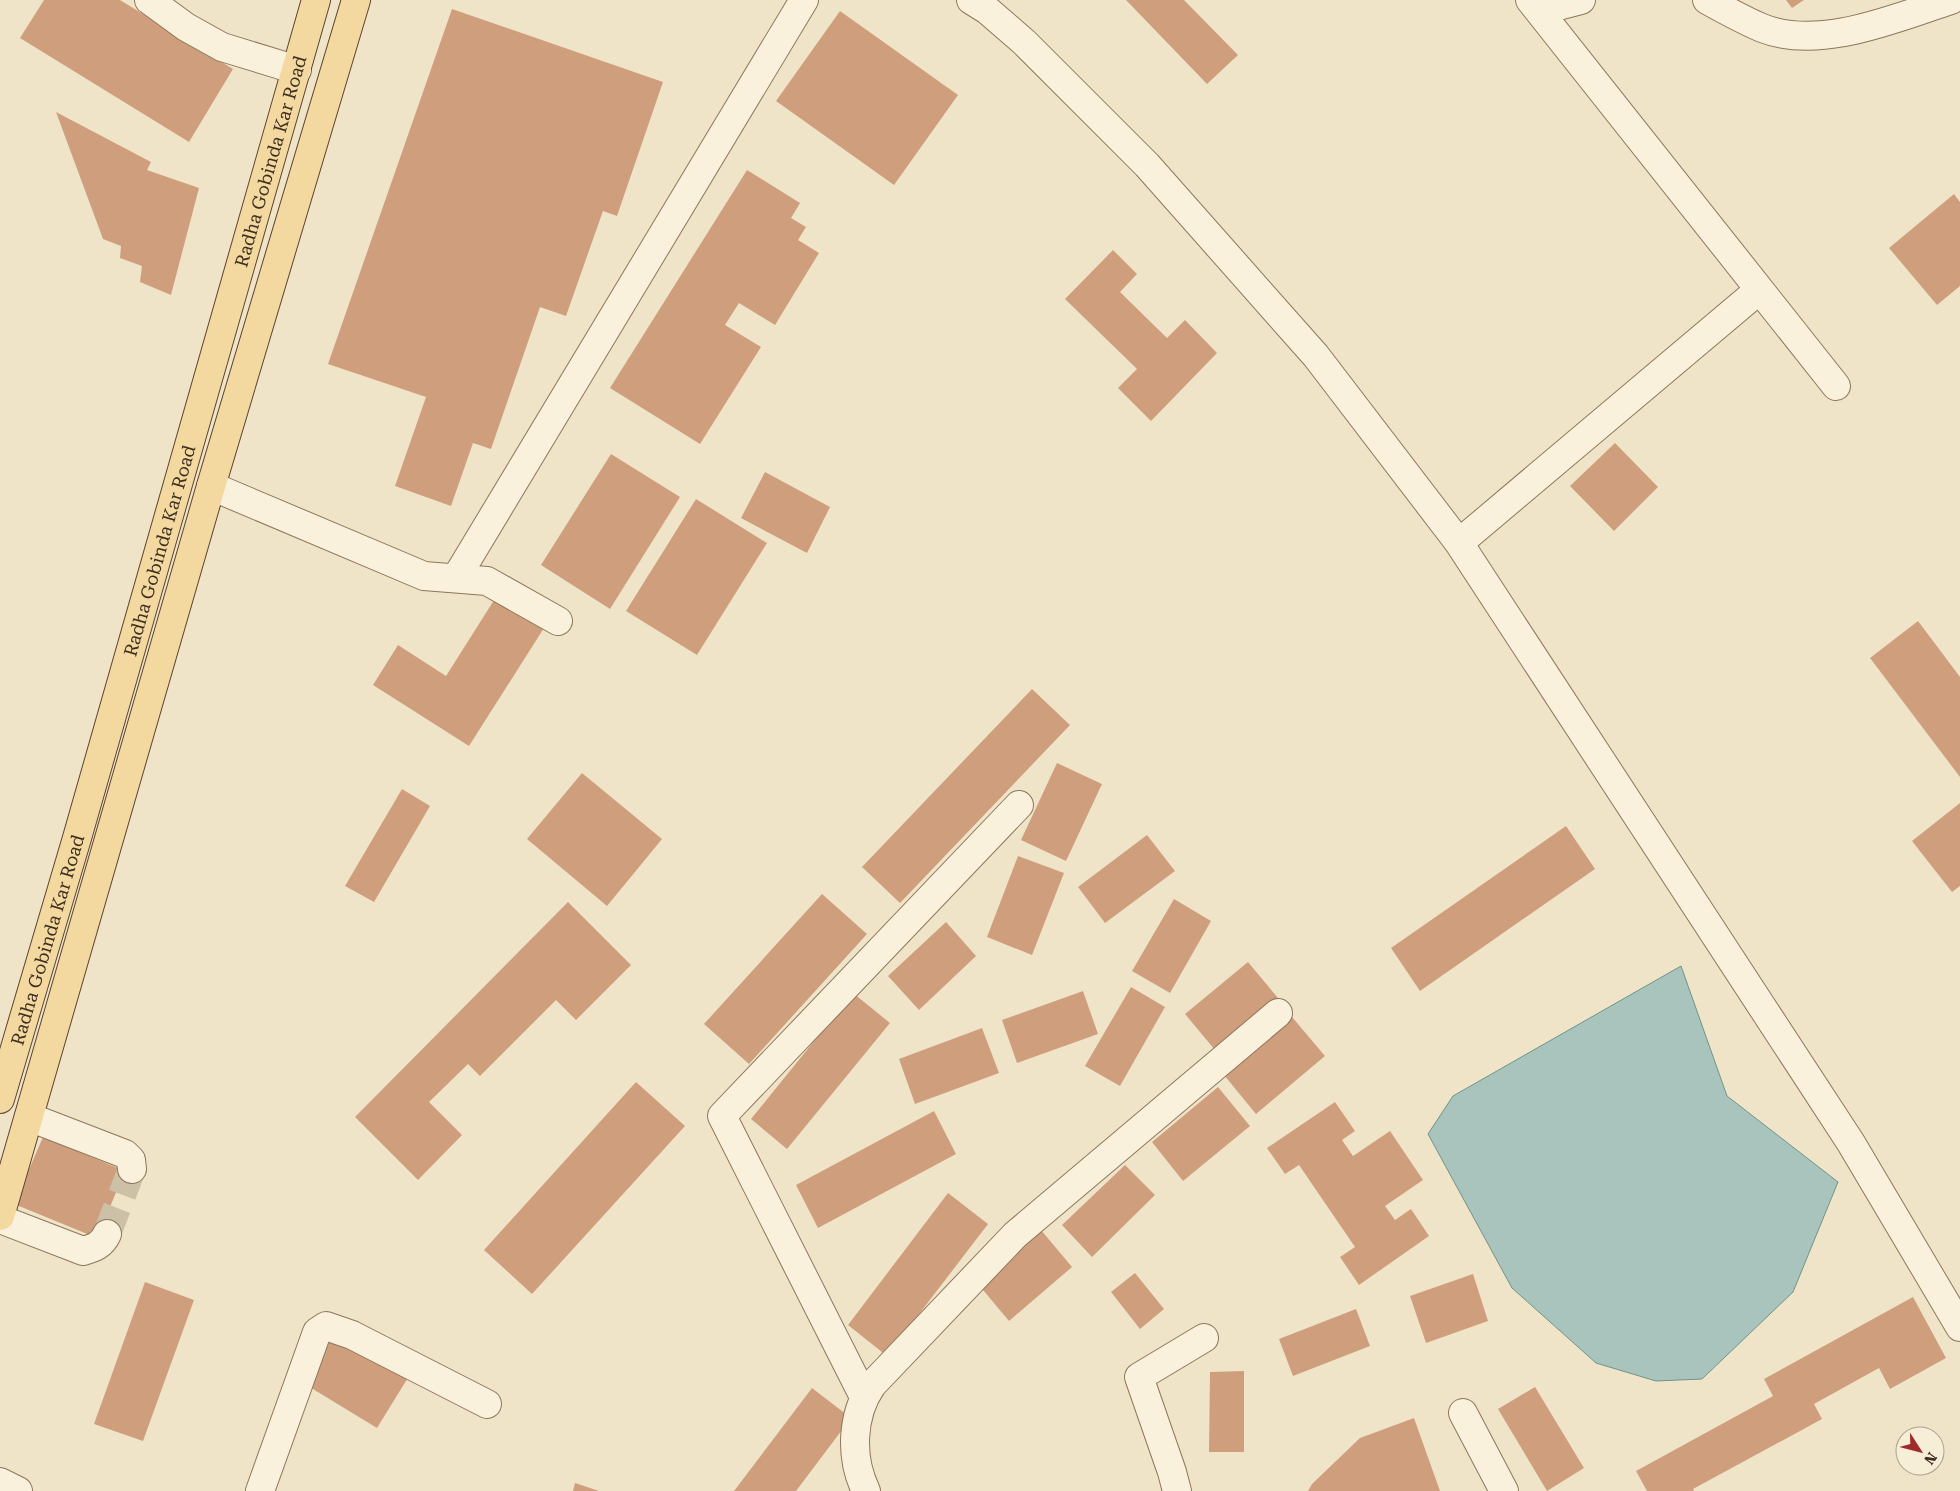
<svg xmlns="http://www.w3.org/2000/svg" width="1960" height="1491" viewBox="0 0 1960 1491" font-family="'Roboto Serif',serif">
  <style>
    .water { fill: #a9c4bc; stroke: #6f938a }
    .building { fill: #cf9f7d }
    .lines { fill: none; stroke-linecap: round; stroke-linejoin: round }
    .minor-tunnel { stroke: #ccc0a6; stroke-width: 28; stroke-dasharray: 28 14; stroke-linecap: butt }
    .minor-casing { stroke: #8d765c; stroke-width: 30 }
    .major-casing { stroke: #5b4430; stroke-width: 30 }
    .minor { stroke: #faf1dc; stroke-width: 28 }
    .major { stroke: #f3d9a0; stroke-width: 28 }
    .labels { text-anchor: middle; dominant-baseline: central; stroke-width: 4; stroke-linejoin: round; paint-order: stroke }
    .street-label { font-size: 18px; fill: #3d2e20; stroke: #f7eed8 }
  </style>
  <rect width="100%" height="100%" fill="#f0e4c8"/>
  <path class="water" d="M 1681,966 L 1727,1096 L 1838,1182 L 1793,1292 L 1702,1379 L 1656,1381 L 1596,1363 L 1512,1288 L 1428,1134 L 1453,1096 Z"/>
  <path class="building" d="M 44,0 L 120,0 L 233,69 L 189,142 L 20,38 Z
    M 1126,0 L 1184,0 L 1238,55 L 1207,84 Z
    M 1786,0 L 1804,0 L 1792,8 Z
    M 452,9 L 663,82 L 617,216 L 603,211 L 566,316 L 540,307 L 491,449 L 473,443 L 451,506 L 395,486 L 426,397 L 328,364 Z
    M 840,11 L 958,95 L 894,185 L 776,101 Z
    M 56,112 L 151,162 L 147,170 L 199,188 L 171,295 L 140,282 L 142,266 L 120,258 L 121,246 L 103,239 Z
    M 747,170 L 800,203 L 791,218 L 806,227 L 798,240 L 819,253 L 775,325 L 739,303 L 725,325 L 761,347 L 700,444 L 610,388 Z
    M 1954,194 L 1960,202 L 1960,286 L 1937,305 L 1889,248 Z
    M 1113,250 L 1137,274 L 1120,292 L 1167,338 L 1185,320 L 1217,353 L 1151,421 L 1118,388 L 1137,369 L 1065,299 Z
    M 1615,443 L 1658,487 L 1614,531 L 1570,486 Z
    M 611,454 L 680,497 L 610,609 L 541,565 Z
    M 765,472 L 830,507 L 807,553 L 741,518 Z
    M 696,499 L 767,543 L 697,655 L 626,611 Z
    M 496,597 L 544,628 L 469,746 L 373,685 L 398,645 L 446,676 Z
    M 1918,621 L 1960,677 L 1960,777 L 1870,658 Z
    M 1032,689 L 1070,725 L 900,903 L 862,867 Z
    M 1057,763 L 1102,784 L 1066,861 L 1021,840 Z
    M 582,773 L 662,839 L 607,906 L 527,839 Z
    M 402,789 L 430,806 L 374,902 L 345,886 Z
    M 1960,803 L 1960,886 L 1952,892 L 1912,841 Z
    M 1566,826 L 1595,869 L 1420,991 L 1391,948 Z
    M 1147,835 L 1175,871 L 1105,923 L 1078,887 Z
    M 1018,856 L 1064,873 L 1032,955 L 987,937 Z
    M 822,894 L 867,934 L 749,1064 L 704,1024 Z
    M 1174,899 L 1211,921 L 1170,993 L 1132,971 Z
    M 568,902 L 631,965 L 576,1020 L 556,1000 L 480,1076 L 468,1064 L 429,1102 L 462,1135 L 418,1180 L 355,1117 Z
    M 946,922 L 976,956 L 919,1010 L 888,976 Z
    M 1248,962 L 1278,998 L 1215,1050 L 1185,1014 Z
    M 1131,987 L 1165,1007 L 1120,1086 L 1085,1066 Z
    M 1083,991 L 1098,1034 L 1017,1063 L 1002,1020 Z
    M 853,993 L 890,1023 L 787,1149 L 751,1119 Z
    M 1292,1017 L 1325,1056 L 1256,1114 L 1224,1075 Z
    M 982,1028 L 999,1073 L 915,1104 L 899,1059 Z
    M 636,1082 L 685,1126 L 532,1294 L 484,1250 Z
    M 1218,1087 L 1250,1126 L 1183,1181 L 1152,1142 Z
    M 1335,1102 L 1355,1131 L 1342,1140 L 1353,1156 L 1390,1131 L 1423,1180 L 1385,1206 L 1395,1220 L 1411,1209 L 1429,1236 L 1359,1285 L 1340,1257 L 1355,1247 L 1299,1165 L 1285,1174 L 1267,1148 Z
    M 934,1111 L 956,1154 L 818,1228 L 796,1185 Z
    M 43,1137 L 125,1171 L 97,1238 L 14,1204 Z
    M 1125,1165 L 1155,1195 L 1092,1257 L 1062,1225 Z
    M 948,1193 L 988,1224 L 887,1356 L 848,1325 Z
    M 1041,1230 L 1072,1267 L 1009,1321 L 978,1284 Z
    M 1135,1273 L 1164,1309 L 1140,1329 L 1111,1292 Z
    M 1473,1274 L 1488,1321 L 1426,1343 L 1410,1296 Z
    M 145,1282 L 194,1300 L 143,1441 L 94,1424 Z
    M 1913,1297 L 1946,1358 L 1890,1389 L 1879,1368 L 1814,1404 L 1822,1419 L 1693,1489 L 1694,1491 L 1647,1491 L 1636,1471 L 1773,1396 L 1764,1379 Z
    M 1356,1309 L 1370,1346 L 1293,1376 L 1279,1339 Z
    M 334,1330 L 409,1376 L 377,1428 L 303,1383 Z
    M 1244,1371 L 1244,1452 L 1209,1452 L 1210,1372 Z
    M 1535,1387 L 1584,1468 L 1547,1491 L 1498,1409 Z
    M 812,1388 L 851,1418 L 796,1491 L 734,1491 Z
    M 1414,1418 L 1440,1491 L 1308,1491 L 1312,1484 L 1360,1438 Z
    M 575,1483 L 599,1491 L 573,1491 Z"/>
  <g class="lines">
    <path class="minor-tunnel" d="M 107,1234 L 132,1169"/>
    <g class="minor-casing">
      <path id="minor" d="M 149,0 L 186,27 L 222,47 L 297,70
        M 971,0 L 987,10 L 1024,42 L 1147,165 L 1316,356 L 1459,543 L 1851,1143 L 1960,1327
        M 1530,0 L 1836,386
        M 1707,0 C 1725,10 1743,20 1762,28 C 1820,51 1895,18 1951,0
        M 1539,11 L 1581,0
        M 211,486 L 424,576 L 487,581 L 558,621
        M 1459,543 L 1759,290
        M 456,578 L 804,0
        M 29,1117 L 125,1154 L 131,1160 L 132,1169
        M 0,1219 L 83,1251 C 94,1248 102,1245 107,1234
        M 864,1397 L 722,1116 L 1019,805
        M 1463,1413 L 1504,1491
        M 0,1482 L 18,1491
        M 260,1491 L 312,1346 L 317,1332 L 326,1326 L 352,1335 L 487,1404
        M 866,1491 C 850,1458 851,1416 872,1385 L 1015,1235 L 1278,1013
        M 1177,1491 L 1172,1472 L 1139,1377 L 1204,1338"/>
    </g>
    <g class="major-casing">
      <g id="major">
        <path id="s1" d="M 0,1099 L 77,838 L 316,0"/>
        <path d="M 0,1216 L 211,486 L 356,0"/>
      </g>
    </g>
    <use href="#minor" class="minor"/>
    <use href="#major" class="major"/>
  </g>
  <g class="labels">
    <g class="street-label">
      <text stroke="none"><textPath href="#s1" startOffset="976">Radha Gobinda Kar Road</textPath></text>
      <text stroke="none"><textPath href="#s1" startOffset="571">Radha Gobinda Kar Road</textPath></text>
      <text stroke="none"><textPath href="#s1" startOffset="166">Radha Gobinda Kar Road</textPath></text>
    </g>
  </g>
  <g transform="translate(1920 1451) rotate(126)"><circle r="24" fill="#f7eed8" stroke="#ada18e"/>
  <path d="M0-4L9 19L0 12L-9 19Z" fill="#9e2a2b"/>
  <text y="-8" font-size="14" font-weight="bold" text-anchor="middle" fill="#3d2e20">N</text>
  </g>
</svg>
